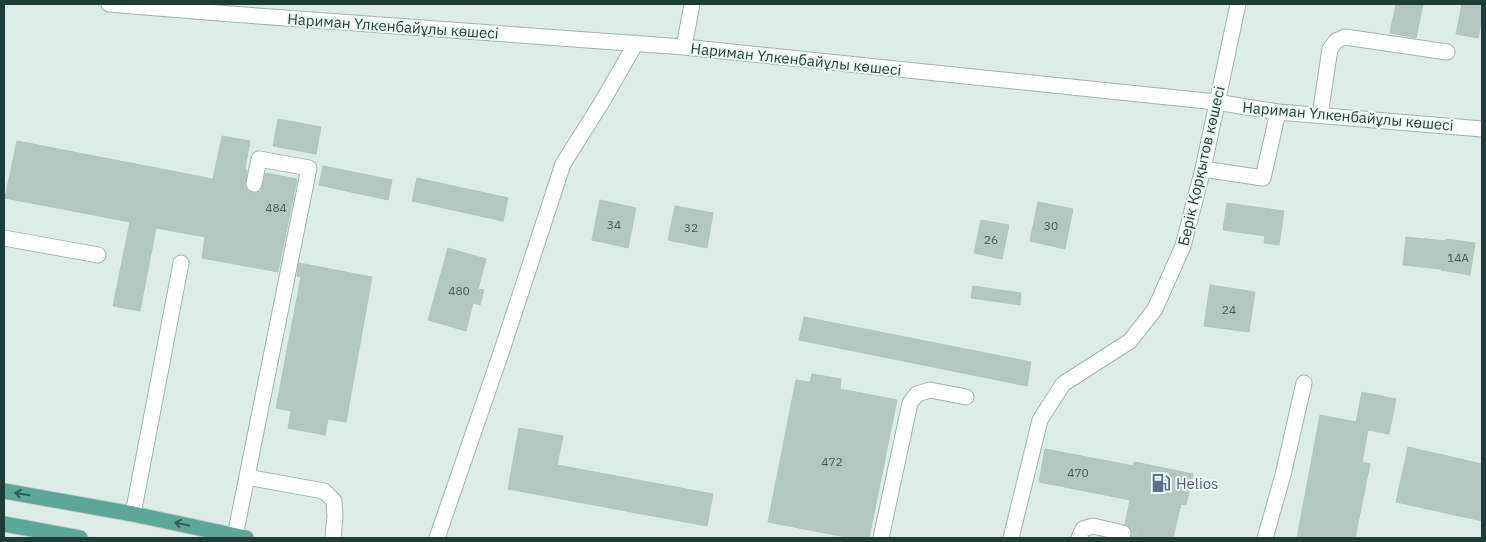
<svg xmlns="http://www.w3.org/2000/svg" width="1486" height="542" viewBox="0 0 1486 542" font-family="'IBM Plex Sans',sans-serif">
  <style>
    .building { fill: #b3c7c0; stroke: #b0c6be }
    .lines { fill: none; stroke-linecap: round; stroke-linejoin: round }
    .minor-tunnel { stroke: #b8c9c4; stroke-width: 15; stroke-dasharray: 15 8; stroke-linecap: butt }
    .minor-casing { stroke: #a1b4af; stroke-width: 17 }
    .major-casing { stroke: #c0c9c7; stroke-width: 17 }
    .minor { stroke: #fff; stroke-width: 15 }
    .major { stroke: #5da799; stroke-width: 15 }
    .oneway { stroke: #315d54 }
    .labels { text-anchor: middle; dominant-baseline: central; stroke-width: 4; stroke-linejoin: round; paint-order: stroke }
    .number-label { font-size: 12px; fill: #436059 }
    .street-label { font-size: 15px; fill: #1e3d37; stroke: #eff8f4 }
    .service-label { font-size: 15px; fill: #4e5e75; stroke: #eff8f4; text-anchor: start }
  </style>
  <rect width="100%" height="100%" fill="#deece7"/>
  <path class="building" d="M 1396,4 L 1423,4 L 1416,38 L 1390,33 Z
    M 1462,4 L 1482,6 L 1482,18 L 1478,38 L 1456,34 Z
    M 278,119 L 321,127 L 316,154 L 273,146 Z
    M 222,136 L 250,141 L 245,169 L 247,170 L 245,187 L 248,191 L 253,193 L 261,191 L 266,173 L 297,179 L 278,272 L 202,258 L 205,237 L 156,228 L 140,311 L 113,306 L 130,222 L 5,198 L 17,141 L 213,179 Z
    M 323,166 L 392,180 L 388,200 L 319,185 Z
    M 417,178 L 508,198 L 503,221 L 412,201 Z
    M 600,200 L 636,208 L 628,248 L 592,240 Z
    M 1038,202 L 1073,209 L 1065,249 L 1030,241 Z
    M 1227,203 L 1284,211 L 1279,245 L 1264,243 L 1265,236 L 1223,230 Z
    M 675,206 L 713,213 L 707,248 L 668,240 Z
    M 981,220 L 1009,225 L 1002,259 L 974,253 Z
    M 1406,237 L 1446,241 L 1446,239 L 1475,243 L 1470,275 L 1441,270 L 1441,269 L 1403,265 Z
    M 448,248 L 486,259 L 478,289 L 484,290 L 480,305 L 473,303 L 466,331 L 428,320 Z
    M 299,263 L 372,277 L 346,422 L 328,419 L 325,435 L 288,428 L 291,411 L 276,408 L 301,277 L 297,276 Z
    M 1210,285 L 1255,292 L 1249,332 L 1204,326 Z
    M 973,286 L 1021,293 L 1020,305 L 971,298 Z
    M 804,317 L 1031,362 L 1027,386 L 799,340 Z
    M 812,374 L 841,379 L 840,389 L 897,400 L 869,538 L 851,538 L 768,522 L 796,380 L 810,382 Z
    M 1362,392 L 1396,399 L 1389,434 L 1368,430 L 1362,462 L 1370,464 L 1355,538 L 1297,538 L 1320,415 L 1356,422 Z
    M 519,428 L 563,436 L 557,465 L 713,494 L 707,526 L 508,489 Z
    M 1408,447 L 1482,464 L 1482,521 L 1396,502 Z
    M 1045,449 L 1134,466 L 1134,462 L 1193,474 L 1186,505 L 1181,504 L 1173,538 L 1131,538 L 1132,530 L 1125,524 L 1130,500 L 1039,482 Z"/>
  <g class="lines">
    <path class="minor-tunnel" d="M 1123,533 L 1146,538"/>
    <g class="minor-casing">
      <path id="minor" d="M 109,4 L 231,14 L 684,47 L 1216,102 L 1278,112 L 1482,129
        M 684,47 L 692,4
        M 1320,115 L 1330,49 L 1336,41 L 1345,37 L 1447,52
        M 1203,169 L 1263,178 L 1278,112
        M 4,238 L 98,255
        M 247,477 L 324,491 L 334,501 L 335,516 L 333,538
        M 133,514 L 181,263
        M 235,536 L 309,168 L 259,159 L 254,184
        M 437,538 L 501,353 L 563,164 L 602,102 L 636,43
        M 881,538 L 910,403 L 917,394 L 930,390 L 966,397
        M 1011,538 L 1040,420 L 1063,384 L 1130,341 L 1155,309 L 1183,246 L 1203,169 L 1238,4
        M 1079,538 L 1083,529 L 1093,526 L 1123,533
        M 1265,538 L 1283,475 L 1304,383"/>
    </g>
    <g class="major-casing">
      <path id="major" d="M 4,491 L 133,514 L 246,538
        M 4,524 L 80,538"/>
    </g>
    <use href="#minor" class="minor"/>
    <use href="#major" class="major"/>
  </g>
  <defs><path id="oneway-shaft" d="M-6 0H5M1.5-3L5.5 0L1.5 3" fill="none" stroke-width="1.6" stroke-linecap="round" stroke-linejoin="round" transform="scale(1.25)"/></defs>
  <g class="oneway">
    <use href="#oneway-shaft" transform="translate(22 494) rotate(-170)"/>
    <use href="#oneway-shaft" transform="translate(182 524) rotate(-168)"/>
  </g>
  <defs>
    <g id="fuel-bare" transform="scale(1.5)"><path d="M-5.5-6h7V0h2V4h1.3V-2.5L3-4.5l.8-.8L6-3V5H2.5V1h-1V6h-7ZM-4.2-4.7v3.2H.2V-4.7Z" fill="#5c6f8a" stroke="#eff8f4" stroke-width="2.5" paint-order="stroke"/></g>
  </defs>
  <g fill-rule="evenodd">
    <use href="#fuel-bare" x="1161" y="483"/>
  </g>
  <g class="labels">
    <g class="number-label">
      <text x="276" y="207">484</text>
      <text x="614" y="224">34</text>
      <text x="1051" y="225">30</text>
      <text x="691" y="227">32</text>
      <text x="991" y="239">26</text>
      <text x="1458" y="257">14А</text>
      <text x="459" y="290">480</text>
      <text x="1229" y="309">24</text>
      <text x="832" y="461">472</text>
      <text x="1078" y="472">470</text>
    </g>
    <g class="street-label">
      <text transform="translate(393 26) rotate(4)">Нариман Үлкенбайұлы көшесі</text>
      <text transform="translate(796 59) rotate(6)">Нариман Үлкенбайұлы көшесі</text>
      <text transform="translate(1348 116) rotate(5)">Нариман Үлкенбайұлы көшесі</text>
      <text transform="translate(1201 166) rotate(-77)">Берік Қорқытов көшесі</text>
    </g>
    <g class="service-label">
      <text x="1176" y="483">Helios</text>
    </g>
  </g>
  <rect width="1486" height="542" fill="none" stroke="#1e3d37" stroke-width="10"/>
</svg>
